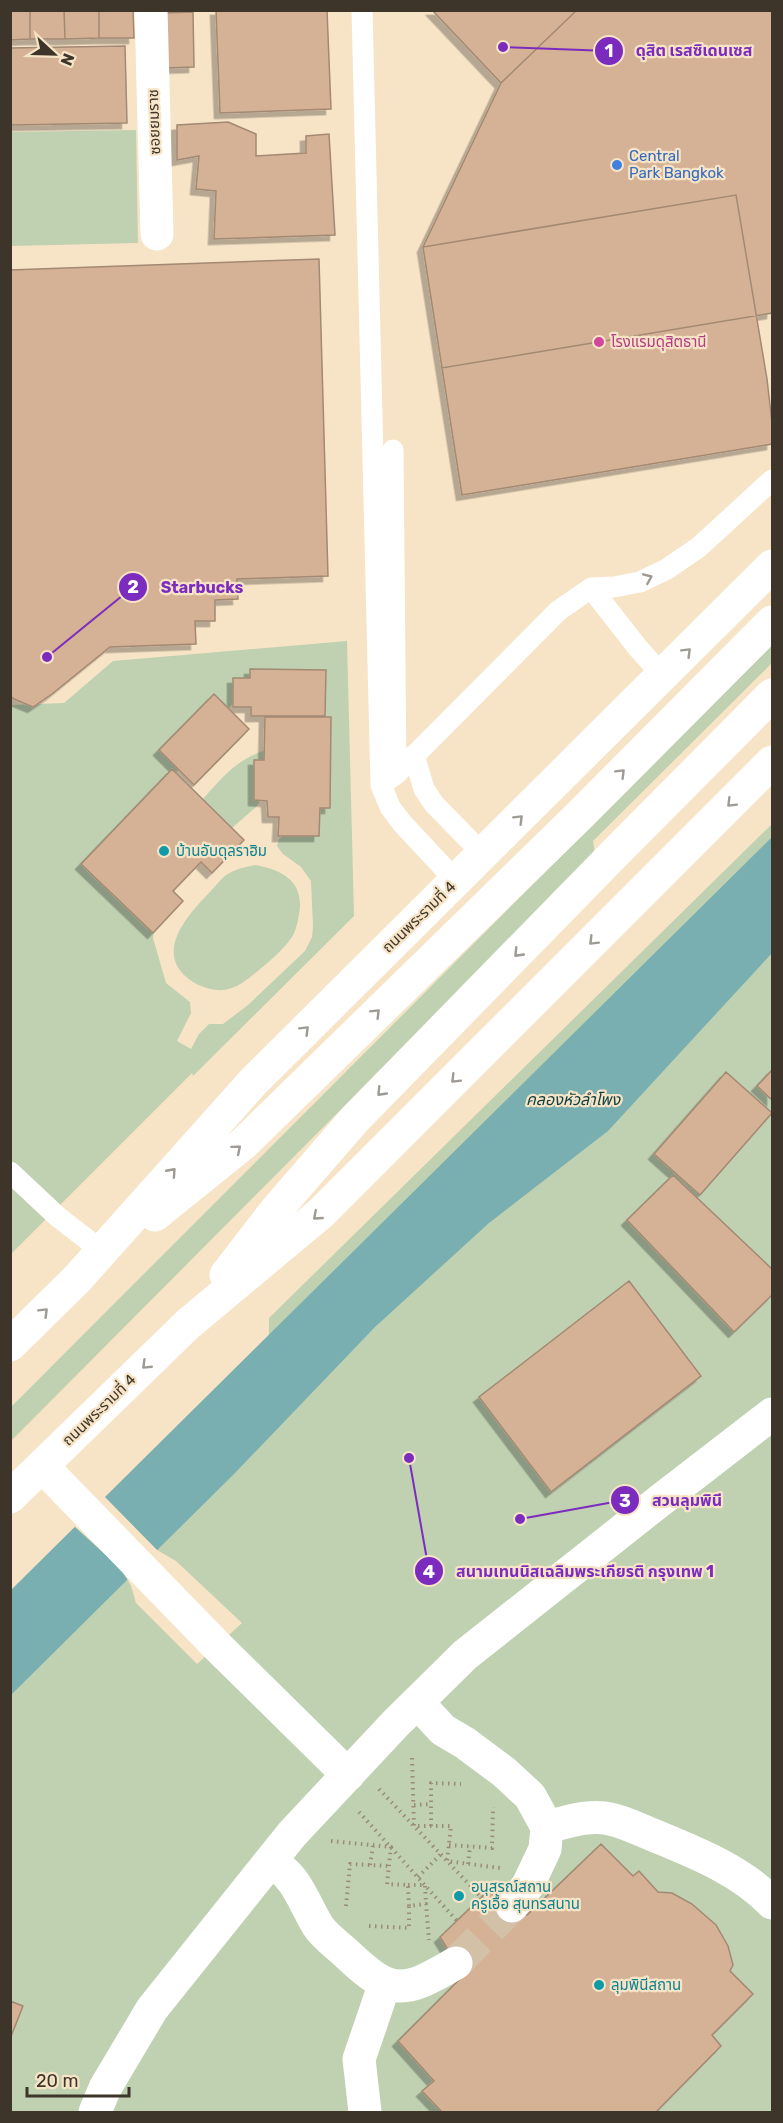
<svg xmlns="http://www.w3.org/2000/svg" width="783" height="2123" viewBox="0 0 783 2123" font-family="Rubik,'Noto Sans Thai',sans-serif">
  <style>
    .green { fill: #bfd1b1; fill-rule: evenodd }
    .water { fill: #79afb0 }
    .pier { fill: #f7e4c6 }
    .building { fill: #d5b295; stroke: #a38973; stroke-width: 1.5; filter: url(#shadow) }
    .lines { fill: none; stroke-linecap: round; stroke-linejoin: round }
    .street-tunnel { stroke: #d2c1a7; stroke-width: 33; stroke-dasharray: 33 16; stroke-linecap: butt }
    .path { stroke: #9a8c77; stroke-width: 4; stroke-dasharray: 1.5 4.5; stroke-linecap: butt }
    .lane { stroke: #fff; stroke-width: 21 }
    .street { stroke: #fff; stroke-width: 33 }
    .primary { stroke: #fff; stroke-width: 33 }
    .oneway { stroke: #9e9a94 }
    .shop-dot { fill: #3f7fe0; stroke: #f7e4c6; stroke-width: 2 }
    .hotel-dot { fill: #d1479c; stroke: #f7e4c6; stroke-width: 2 }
    .culture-dot { fill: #0f9aa8; stroke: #f7e4c6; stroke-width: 2 }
    .labels { text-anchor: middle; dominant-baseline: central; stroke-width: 4.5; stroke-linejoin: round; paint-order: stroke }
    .street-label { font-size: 15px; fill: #3d3529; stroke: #f7e4c6 }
    .shop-label { font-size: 15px; fill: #366cbe; stroke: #f7e4c6; text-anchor: start }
    .hotel-label { font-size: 15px; fill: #b23c85; stroke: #f7e4c6; text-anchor: start }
    .culture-label { font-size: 15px; fill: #0d838f; stroke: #f7e4c6; text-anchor: start }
    .water-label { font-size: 16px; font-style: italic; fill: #104244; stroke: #f7e4c6 }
    .leader { fill: none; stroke: #7b2cbf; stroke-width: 2 }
    .callout-dot { fill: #7b2cbf; stroke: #f7e4c6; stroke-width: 2 }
    .mark-label { font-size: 18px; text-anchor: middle; font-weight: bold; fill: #fff }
    .callout-label { font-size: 16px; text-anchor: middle; font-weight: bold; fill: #7b2cbf; stroke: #f7e4c6; stroke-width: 4.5; stroke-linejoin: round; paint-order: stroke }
  </style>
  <defs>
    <filter id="shadow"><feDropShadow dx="-5.5" dy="5.5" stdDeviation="0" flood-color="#0004"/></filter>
  </defs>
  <rect width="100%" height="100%" fill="#f7e4c6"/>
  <path class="green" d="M 136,130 L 138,243 L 11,246 L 11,132 Z
    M 347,641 L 354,916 L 193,1076 L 192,1073 L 11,1254 L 11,705 L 64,703 L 113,661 ZM 323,670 L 318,807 L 279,839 L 277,846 L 283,854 L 301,867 L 311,881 L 313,926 L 312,937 L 305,951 L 248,1005 L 223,1024 L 209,1024 L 199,1034 L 191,1049 L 177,1041 L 191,1013 L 190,1002 L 166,983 L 153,938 L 154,928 L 117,844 L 258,673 Z
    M 772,645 L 772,663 L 593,841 L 595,854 L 11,1441 L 10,1408 Z
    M 272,748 L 267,792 L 256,807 L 232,828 L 203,799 C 225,774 238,758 272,748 Z
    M 772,824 L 772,2112 L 11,2112 L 11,1693 L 127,1579 L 131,1586 L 136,1603 L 197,1664 L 242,1623 L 176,1561 L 157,1550 L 268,1438 L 269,1318 Z
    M 256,865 C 280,870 301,879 300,907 C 299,916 297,929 292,937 C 284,949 270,961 259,970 C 249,978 238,988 224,990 C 213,991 202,987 193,982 C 153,956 184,919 207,895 C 213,889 219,881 226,875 C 235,869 245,867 256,865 Z"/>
  <path class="water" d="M 772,837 L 772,953 L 608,1131 L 489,1223 L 375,1327 L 235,1473 L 11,1695 L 11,1590 Z"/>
  <path class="pier" d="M 103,1495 L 159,1552 L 129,1582 L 120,1568 L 73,1525 Z"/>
  <path class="building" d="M 10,10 L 30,10 L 30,39 L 10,40 Z
    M 30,10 L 64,10 L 65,39 L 30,39 Z
    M 64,10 L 99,10 L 99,38 L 65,39 Z
    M 99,10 L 133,10 L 134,38 L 99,38 Z
    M 216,10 L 327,10 L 331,109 L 220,113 Z
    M 432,10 L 577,10 L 501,83 Z
    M 577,10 L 772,10 L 772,313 L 442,368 L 423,247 L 501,83 Z
    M 193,12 L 194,67 L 166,68 L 164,13 Z
    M 125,46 L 127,123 L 10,125 L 10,48 Z
    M 228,122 L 256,134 L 256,156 L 306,153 L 306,136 L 329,134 L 335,235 L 214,239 L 216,191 L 196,189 L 199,156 L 177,160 L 177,125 Z
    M 736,195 L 767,379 L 772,423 L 772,444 L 462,495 L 423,247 Z
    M 319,259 L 328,576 L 237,579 L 238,599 L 215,600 L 215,621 L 195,621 L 196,644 L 110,647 L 52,694 L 33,707 L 14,699 L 10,696 L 10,270 Z
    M 250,669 L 326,670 L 325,716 L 251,716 L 251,707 L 233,707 L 233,678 L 250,678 Z
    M 214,694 L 249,729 L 194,785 L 159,750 Z
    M 265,717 L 331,717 L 330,808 L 320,808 L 319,836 L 278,836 L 279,817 L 268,817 L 267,801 L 254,800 L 254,760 L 264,760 Z
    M 172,769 L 244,840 L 212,873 L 201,862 L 173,891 L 183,901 L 153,933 L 81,864 Z
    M 772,1070 L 772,1100 L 757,1086 Z
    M 726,1072 L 772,1113 L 700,1195 L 654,1154 Z
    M 673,1175 L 772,1269 L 772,1295 L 734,1332 L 627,1220 Z
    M 629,1281 L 701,1376 L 551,1492 L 479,1397 Z
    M 601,1844 L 633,1876 L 639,1871 L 658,1892 L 672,1893 L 692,1904 L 716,1925 L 728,1946 L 733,1965 L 730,1971 L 753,1994 L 712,2035 L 721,2046 L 656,2112 L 442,2112 L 422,2091 L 434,2081 L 398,2041 L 464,1975 L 440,1937 L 488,1891 L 527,1915 Z
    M 10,2001 L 23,2006 L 10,2039 Z"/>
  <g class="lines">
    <path class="street-tunnel" d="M 456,1963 L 512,1906"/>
    <path class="path" d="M 412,1758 L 414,1826 L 451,1826 L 447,1861 L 500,1868
      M 379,1789 L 481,1897
      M 414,1805 L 431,1804
      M 359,1812 L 457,1921
      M 431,1826 L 431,1783 L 461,1784
      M 331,1841 L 391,1847 L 387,1884 L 408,1885 L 409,1906 L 426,1904 L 429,1940
      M 449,1845 L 492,1848 L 493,1807
      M 468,1864 L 470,1846
      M 370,1865 L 373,1846
      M 418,1877 L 441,1854
      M 408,1885 L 425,1885 L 426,1904
      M 346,1906 L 350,1864 L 389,1866
      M 369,1926 L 409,1928 L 409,1906"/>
    <path class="lane" d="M 362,10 L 381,785 L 390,807 L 402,823 L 456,881
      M 393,450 L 396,774
      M 591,588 L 638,648 L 663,676
      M 414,755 L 424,789 L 434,804 L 483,854
      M 381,785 L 396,774 L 558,611 L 591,588 L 614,587 L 640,582 L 667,569 L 699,547 L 772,480
      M 10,1172 L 58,1217 L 102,1251"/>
    <path class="street" d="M 151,10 L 157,234
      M 42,1466 L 217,1646 L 348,1775
      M 417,1702 L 443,1730 L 465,1743 L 504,1772 L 530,1796 L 547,1827 L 545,1849 L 528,1885 L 512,1906
      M 547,1827 C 567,1822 590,1814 610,1819 C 625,1822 640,1830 653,1835 C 694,1852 741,1870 772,1903
      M 270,1862 C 297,1875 303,1902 318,1926 C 325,1937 339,1946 348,1955 C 392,1997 405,1993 456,1963
      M 95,2112 L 105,2088 L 152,2009 L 292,1834 L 395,1724 L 465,1655 L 662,1499 L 772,1414
      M 365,2112 L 359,2059 L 385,1983"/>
    <path class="primary" d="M 155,1215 L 243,1144 L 580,815 L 772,622
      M 226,1275 L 276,1210 L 355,1119 L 617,851 L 772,695
      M 10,1345 L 77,1279 L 253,1082 L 772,566
      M 10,1497 L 188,1324 L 321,1213 L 772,762"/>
  </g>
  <defs><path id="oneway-chevron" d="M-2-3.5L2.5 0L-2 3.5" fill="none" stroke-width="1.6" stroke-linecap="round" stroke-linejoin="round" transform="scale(1.5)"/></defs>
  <g class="oneway">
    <use href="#oneway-chevron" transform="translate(648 578) rotate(-23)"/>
    <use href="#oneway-chevron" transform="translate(687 652) rotate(-45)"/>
    <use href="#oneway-chevron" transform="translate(621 773) rotate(-45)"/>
    <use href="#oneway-chevron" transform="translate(731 803) rotate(135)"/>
    <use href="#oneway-chevron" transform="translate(519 819) rotate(-45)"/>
    <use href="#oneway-chevron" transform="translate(593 941) rotate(135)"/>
    <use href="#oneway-chevron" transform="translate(518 953) rotate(134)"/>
    <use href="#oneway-chevron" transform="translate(376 1013) rotate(-45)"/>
    <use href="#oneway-chevron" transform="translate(305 1030) rotate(-45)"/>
    <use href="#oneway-chevron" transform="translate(455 1079) rotate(135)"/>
    <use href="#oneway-chevron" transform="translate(381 1092) rotate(134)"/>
    <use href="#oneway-chevron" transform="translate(237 1149) rotate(-40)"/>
    <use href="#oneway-chevron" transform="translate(172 1172) rotate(-48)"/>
    <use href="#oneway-chevron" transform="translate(317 1216) rotate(139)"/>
    <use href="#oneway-chevron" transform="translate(44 1312) rotate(-45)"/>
    <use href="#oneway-chevron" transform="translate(146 1365) rotate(136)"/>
  </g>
  <circle class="shop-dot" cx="617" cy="165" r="6"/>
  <circle class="hotel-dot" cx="599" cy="342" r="6"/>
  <g class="culture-dot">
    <circle cx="164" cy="851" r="6"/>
    <circle cx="459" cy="1896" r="6"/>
    <circle cx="599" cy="1985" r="6"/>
  </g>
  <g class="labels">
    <g class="street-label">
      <text transform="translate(154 122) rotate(-92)">ซอยยมราช</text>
      <text transform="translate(419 917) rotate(-44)">ถนนพระรามที่ 4</text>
      <text transform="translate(99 1410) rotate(-44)">ถนนพระรามที่ 4</text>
    </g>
    <g class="shop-label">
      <text x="629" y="156">Central<tspan x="629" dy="17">Park Bangkok</tspan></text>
    </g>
    <g class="hotel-label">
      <text x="611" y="342">โรงแรมดุสิตธานี</text>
    </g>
    <g class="culture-label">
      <text x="176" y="851">บ้านอับดุลราฮิม</text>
      <text x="471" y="1887">อนุสรณ์สถาน<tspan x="471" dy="17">ครูเอื้อ สุนทรสนาน</tspan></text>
      <text x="611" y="1985">ลุมพินีสถาน</text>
    </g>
    <g class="water-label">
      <text x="573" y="1099">คลองหัวลำโพง</text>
    </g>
  </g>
  <path class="leader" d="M503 47L609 51M47 657L133 587M520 1519L625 1500M409 1458L429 1571"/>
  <g class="callout-dot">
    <circle cx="503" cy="47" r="6"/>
    <circle cx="47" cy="657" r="6"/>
    <circle cx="520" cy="1519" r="6"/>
    <circle cx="409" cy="1458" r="6"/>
    <circle cx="609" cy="51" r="15"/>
    <circle cx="133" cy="587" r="15"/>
    <circle cx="625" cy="1500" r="15"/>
    <circle cx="429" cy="1571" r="15"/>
  </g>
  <g class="mark-label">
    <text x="609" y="57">1</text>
    <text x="133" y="593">2</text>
    <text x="625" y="1507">3</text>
    <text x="429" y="1578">4</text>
  </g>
  <g class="callout-label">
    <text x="694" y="56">ดุสิต เรสซิเดนเซส</text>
    <text x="202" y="593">Starbucks</text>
    <text x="687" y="1506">สวนลุมพินี</text>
    <text x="585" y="1577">สนามเทนนิสเฉลิมพระเกียรติ กรุงเทพ 1</text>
  </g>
  <rect width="783" height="2123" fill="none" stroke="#3d3529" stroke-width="24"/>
  <g transform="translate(54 54) rotate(112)" stroke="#f7e4c6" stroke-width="4.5" paint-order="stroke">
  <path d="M0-4.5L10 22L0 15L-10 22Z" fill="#3d3529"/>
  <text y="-9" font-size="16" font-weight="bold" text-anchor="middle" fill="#3d3529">N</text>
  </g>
  <path d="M27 2087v9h102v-9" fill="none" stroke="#3d3529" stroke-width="3"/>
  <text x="36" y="2087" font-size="18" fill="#3d3529" stroke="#f7e4c6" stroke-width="4.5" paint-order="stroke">20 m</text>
</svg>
